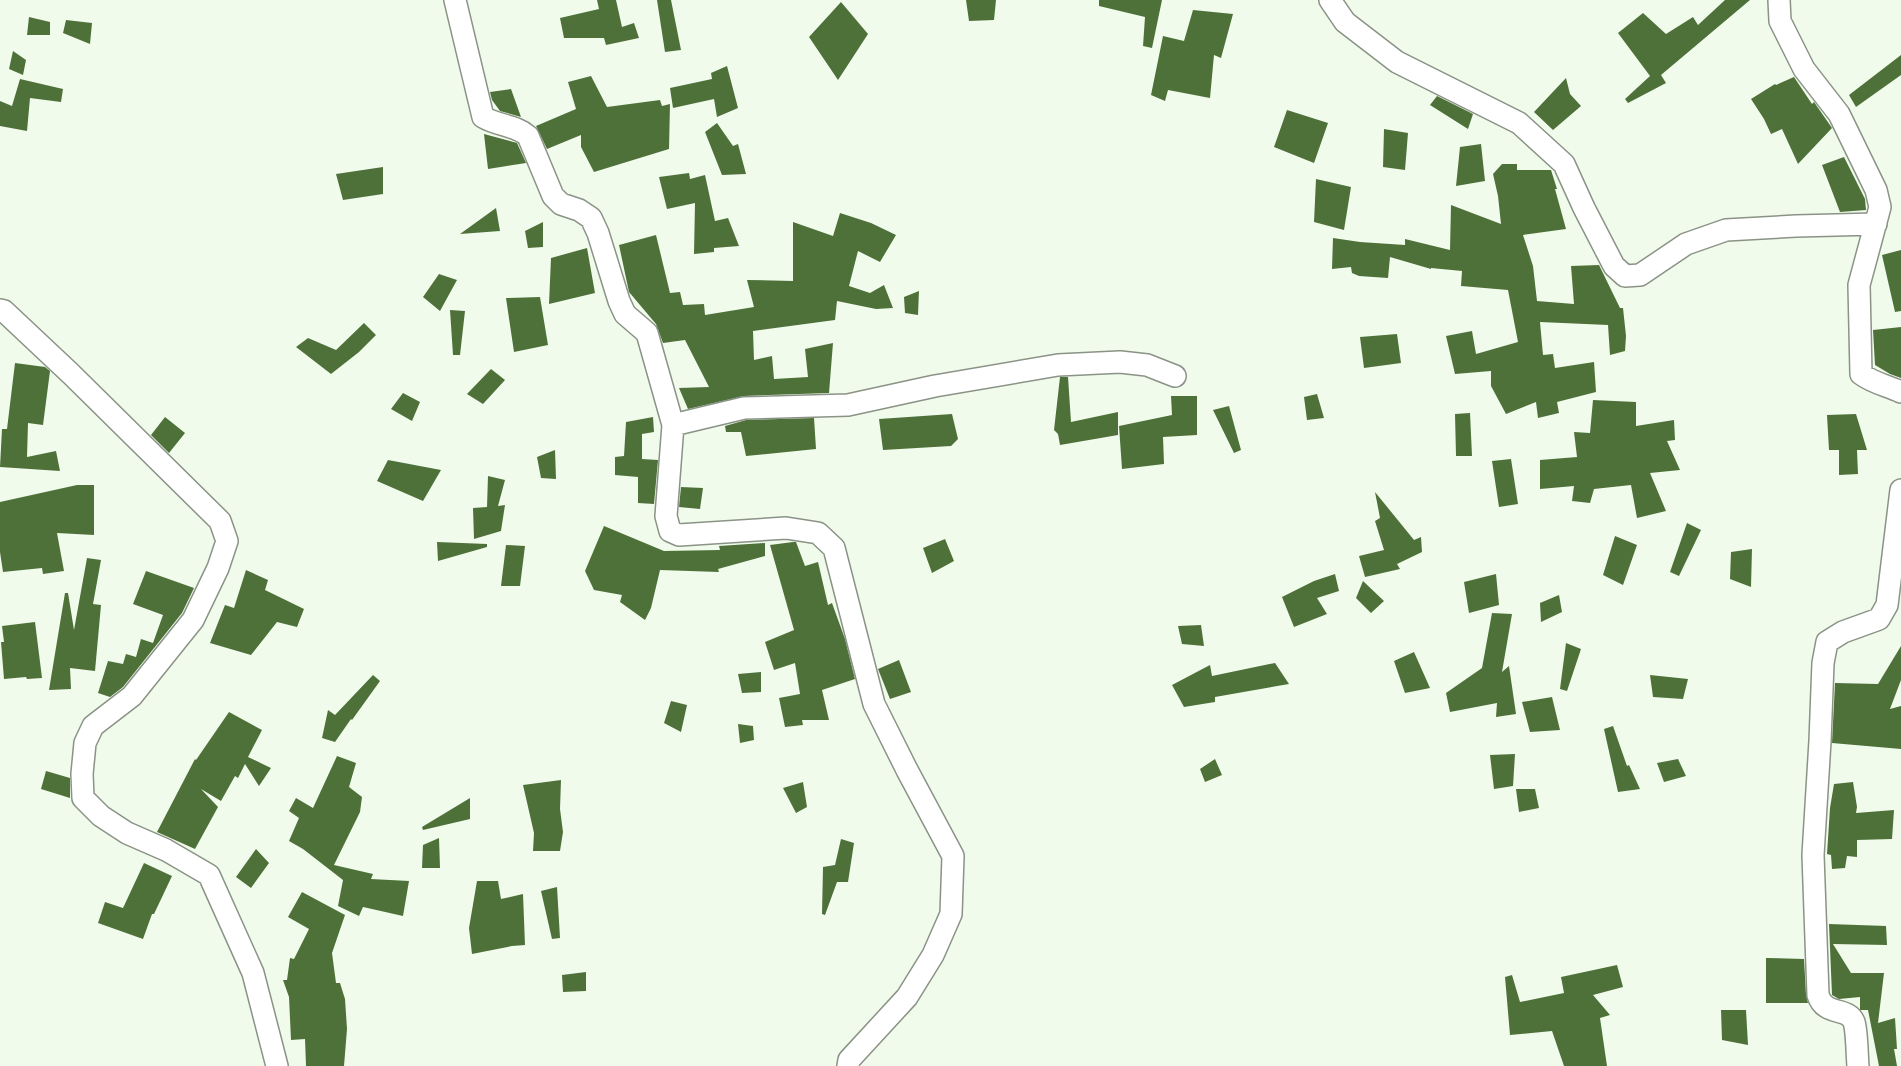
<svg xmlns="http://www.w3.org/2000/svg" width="1901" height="1066" viewBox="0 0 1901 1066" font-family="'Archivo Narrow',sans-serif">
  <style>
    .building { fill: #4e713a }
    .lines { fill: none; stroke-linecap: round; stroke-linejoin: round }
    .street-casing { stroke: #8a9386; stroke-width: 24 }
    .street { stroke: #fff; stroke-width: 21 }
  </style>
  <rect width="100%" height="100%" fill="#f1fbec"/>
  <path class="building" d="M 597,0 L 616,0 L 622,27 L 634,23 L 639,38 L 606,45 L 604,38 L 564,38 L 560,18 L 599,9 Z
    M 657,0 L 671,0 L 681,50 L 665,52 Z
    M 966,0 L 996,0 L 994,20 L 969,21 Z
    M 1099,0 L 1162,0 L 1152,48 L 1143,46 L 1145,17 L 1099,6 Z
    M 1725,0 L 1750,0 L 1661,75 L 1666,83 L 1628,103 L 1625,99 L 1650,76 L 1618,33 L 1643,13 L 1666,34 L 1693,17 L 1698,25 Z
    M 841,2 L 868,34 L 838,80 L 809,37 Z
    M 1193,10 L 1233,14 L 1221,58 L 1214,55 L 1210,98 L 1168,90 L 1165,101 L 1151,95 L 1163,36 L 1184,41 Z
    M 29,17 L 50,22 L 50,35 L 27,35 Z
    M 66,20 L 92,23 L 90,44 L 63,33 Z
    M 13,51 L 26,60 L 23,75 L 9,69 Z
    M 1901,55 L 1901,75 L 1856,107 L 1849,95 Z
    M 727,66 L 738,108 L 717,117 L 714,99 L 673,108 L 670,88 L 712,79 L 711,73 Z
    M 591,76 L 607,107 L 660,100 L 662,106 L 670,104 L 669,149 L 594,172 L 581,147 L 581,135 L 547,149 L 536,126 L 576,109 L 568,82 Z
    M 1794,77 L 1812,104 L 1814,102 L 1832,128 L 1798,164 L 1782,129 L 1771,134 L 1764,119 L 1751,99 L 1775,84 L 1776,85 Z
    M 1566,78 L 1570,94 L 1581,106 L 1553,130 L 1534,112 Z
    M 20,79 L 63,89 L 61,102 L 30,98 L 27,131 L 0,126 L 0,101 L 12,106 Z
    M 511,89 L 521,117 L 500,111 L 492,100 L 490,92 Z
    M 1437,96 L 1473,114 L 1468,129 L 1430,105 Z
    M 1287,110 L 1328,123 L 1314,163 L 1274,147 Z
    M 717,123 L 733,146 L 738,144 L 746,174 L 722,175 L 705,132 Z
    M 1384,129 L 1408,133 L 1405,170 L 1383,167 Z
    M 484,134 L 517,143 L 526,163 L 488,169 Z
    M 1481,144 L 1485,181 L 1456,186 L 1460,147 Z
    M 1844,157 L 1865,199 L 1866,210 L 1840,212 L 1822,165 Z
    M 1502,164 L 1517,164 L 1517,170 L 1551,170 L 1557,189 L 1555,189 L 1566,229 L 1523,235 L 1533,266 L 1537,301 L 1574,304 L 1571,266 L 1599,265 L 1620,308 L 1623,308 L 1626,336 L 1625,351 L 1610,355 L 1608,325 L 1540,322 L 1543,355 L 1553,354 L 1555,368 L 1594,362 L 1596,392 L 1557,402 L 1559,413 L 1538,418 L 1536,402 L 1506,414 L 1491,386 L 1491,371 L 1455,374 L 1446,336 L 1472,331 L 1476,354 L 1518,342 L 1508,290 L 1461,286 L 1462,271 L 1431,268 L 1431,269 L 1390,257 L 1388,278 L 1359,276 L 1352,273 L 1351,267 L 1332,269 L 1333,238 L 1360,242 L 1405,245 L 1405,239 L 1450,250 L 1451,205 L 1501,224 L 1498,196 L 1493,174 Z
    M 383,167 L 383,194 L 343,200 L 336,174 Z
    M 689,173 L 690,179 L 705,175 L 715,221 L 728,218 L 739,246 L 714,248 L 714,252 L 694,254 L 695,203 L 667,209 L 659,177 Z
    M 1316,179 L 1351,187 L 1344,230 L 1314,222 Z
    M 496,208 L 500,231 L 460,234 Z
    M 840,213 L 871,223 L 896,235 L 880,262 L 858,251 L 849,286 L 870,293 L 884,285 L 893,308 L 876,309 L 837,301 L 835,320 L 753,331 L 754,360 L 772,356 L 774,379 L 808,377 L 805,349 L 833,343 L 829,393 L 744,396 L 688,409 L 679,388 L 709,387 L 685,340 L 663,343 L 656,324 L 629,292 L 619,245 L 656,235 L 670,293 L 680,292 L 683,305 L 704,304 L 705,315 L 754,307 L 747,280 L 793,281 L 793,222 L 833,236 Z
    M 543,222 L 543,247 L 528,248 L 525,231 Z
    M 587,248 L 595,293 L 549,304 L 551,258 Z
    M 1901,250 L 1901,311 L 1895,312 L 1882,255 Z
    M 439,274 L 457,280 L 440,311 L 423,297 Z
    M 919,291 L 918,315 L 905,313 L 904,297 Z
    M 540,297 L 548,345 L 514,352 L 506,298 Z
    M 450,310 L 465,311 L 460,355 L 453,355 Z
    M 364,323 L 376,335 L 359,352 L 331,374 L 296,347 L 308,338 L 336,350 Z
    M 1901,327 L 1901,378 L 1890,374 L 1875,365 L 1873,330 Z
    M 1397,334 L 1401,363 L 1364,368 L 1360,337 Z
    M 15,363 L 45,367 L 50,371 L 43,425 L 28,423 L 27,457 L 56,451 L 60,471 L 0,467 L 2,429 L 7,429 Z
    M 491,369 L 505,380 L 483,404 L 467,394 Z
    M 1060,377 L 1068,377 L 1071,422 L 1118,412 L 1118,435 L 1060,445 L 1058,434 L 1054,430 Z
    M 403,393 L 420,402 L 412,421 L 391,409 Z
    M 1317,394 L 1324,418 L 1307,420 L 1304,397 Z
    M 1171,396 L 1197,396 L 1197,435 L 1163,437 L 1164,464 L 1122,469 L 1119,426 L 1172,415 Z
    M 1593,400 L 1636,402 L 1636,426 L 1674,420 L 1675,440 L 1667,441 L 1680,470 L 1650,473 L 1666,511 L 1637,518 L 1631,485 L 1594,489 L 1590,503 L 1572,501 L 1574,486 L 1540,489 L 1540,460 L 1577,457 L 1574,432 L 1590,433 Z
    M 1229,406 L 1241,450 L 1234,453 L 1213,410 Z
    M 1470,413 L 1472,456 L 1456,456 L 1455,414 Z
    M 952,414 L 958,439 L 951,446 L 883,450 L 879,419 Z
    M 1856,414 L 1867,450 L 1857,450 L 1858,474 L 1839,475 L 1839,450 L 1829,450 L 1827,415 Z
    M 165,417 L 185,433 L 169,453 L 151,435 Z
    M 653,417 L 654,432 L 642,434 L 642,459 L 658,460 L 654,504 L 638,503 L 638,477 L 615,475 L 615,457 L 624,456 L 626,422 Z
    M 814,418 L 816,449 L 746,456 L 741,432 L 726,432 L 725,426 L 746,420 Z
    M 555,450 L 556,479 L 541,478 L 537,457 Z
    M 1511,459 L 1518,504 L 1499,507 L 1492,461 Z
    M 388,460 L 441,470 L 423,501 L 377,481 Z
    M 488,476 L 505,480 L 498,506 L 505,505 L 501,531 L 474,539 L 473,508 L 487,507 Z
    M 77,485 L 94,485 L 94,535 L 57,533 L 64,571 L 43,574 L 42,568 L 3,572 L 0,552 L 0,502 Z
    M 681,487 L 703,488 L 700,509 L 679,507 Z
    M 1375,492 L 1414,540 L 1421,537 L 1422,552 L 1397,564 L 1400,569 L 1365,577 L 1359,556 L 1384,550 L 1375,521 L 1380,518 Z
    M 1687,523 L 1701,530 L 1679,576 L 1670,572 Z
    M 604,526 L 664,551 L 720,550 L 719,546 L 765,543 L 765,556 L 718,569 L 719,572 L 660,570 L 651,608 L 645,620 L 620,602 L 622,595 L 594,590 L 585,571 Z
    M 1615,536 L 1637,545 L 1623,585 L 1603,575 Z
    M 945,539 L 954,561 L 932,573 L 923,548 Z
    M 437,542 L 487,544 L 487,547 L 438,561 Z
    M 793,542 L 796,542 L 805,566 L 818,562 L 828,605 L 832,603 L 845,639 L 855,679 L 822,690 L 829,720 L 802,720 L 803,725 L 785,727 L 779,698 L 800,694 L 795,663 L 774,670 L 765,642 L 794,630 L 770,545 Z
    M 506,545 L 525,546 L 520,586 L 501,586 Z
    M 1752,549 L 1751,587 L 1730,579 L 1731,552 Z
    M 87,558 L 101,560 L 93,604 L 101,605 L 95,671 L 70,668 L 71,689 L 49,690 L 65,593 L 68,593 L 74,630 Z
    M 246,570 L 268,580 L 265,590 L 304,609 L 297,627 L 277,622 L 251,655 L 210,643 L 225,605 L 234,608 Z
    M 146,571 L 194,588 L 182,613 L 123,687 L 110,697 L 98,693 L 108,661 L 123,664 L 126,654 L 136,657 L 141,639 L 153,643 L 163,615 L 133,604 Z
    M 1335,574 L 1339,591 L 1317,598 L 1327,614 L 1294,627 L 1282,597 L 1314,581 Z
    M 1496,574 L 1499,605 L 1469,613 L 1464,582 Z
    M 1363,581 L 1384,601 L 1371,613 L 1356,598 Z
    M 1559,595 L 1562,612 L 1541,622 L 1540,603 Z
    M 1492,613 L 1512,614 L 1502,672 L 1509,666 L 1516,714 L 1496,717 L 1497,703 L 1450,712 L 1446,693 L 1482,668 Z
    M 35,622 L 42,678 L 27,679 L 26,677 L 4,679 L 1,642 L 4,642 L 2,626 Z
    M 1201,625 L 1204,646 L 1182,644 L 1178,626 Z
    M 1566,643 L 1581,649 L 1567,691 L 1560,689 Z
    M 1901,646 L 1901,680 L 1890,709 L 1901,706 L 1901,749 L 1832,743 L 1835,683 L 1878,684 Z
    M 1414,652 L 1430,688 L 1405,693 L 1394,661 Z
    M 899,660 L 911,692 L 890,699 L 878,669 Z
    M 1275,663 L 1289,684 L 1215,697 L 1215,702 L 1184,707 L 1172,685 L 1210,665 L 1212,676 Z
    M 761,672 L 761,692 L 742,693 L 738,674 Z
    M 373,675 L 380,681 L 352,720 L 351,719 L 335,742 L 322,738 L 328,710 L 335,715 Z
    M 1650,675 L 1688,679 L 1683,699 L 1653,697 Z
    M 1552,697 L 1560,730 L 1530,732 L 1522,702 Z
    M 671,701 L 687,705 L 681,732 L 664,723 Z
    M 229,712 L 262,730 L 248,757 L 271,768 L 259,786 L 245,764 L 238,778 L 235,776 L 221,801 L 201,789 L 218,807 L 195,849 L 157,832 L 195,759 L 196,760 Z
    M 738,724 L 753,726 L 754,740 L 740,743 Z
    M 1613,726 L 1627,766 L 1629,765 L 1640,789 L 1618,792 L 1604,729 Z
    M 1515,754 L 1513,786 L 1494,789 L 1490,755 Z
    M 337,756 L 356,763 L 349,787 L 362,797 L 360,812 L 334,865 L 373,874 L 371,879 L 409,881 L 403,916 L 363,907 L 359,916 L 338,906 L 343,880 L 303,849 L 289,841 L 299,818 L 289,811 L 296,798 L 313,808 Z
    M 1215,759 L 1222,775 L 1205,782 L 1200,769 Z
    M 1678,759 L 1686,776 L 1664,782 L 1657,763 Z
    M 46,771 L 70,778 L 70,798 L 41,789 Z
    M 561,780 L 560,809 L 563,832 L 560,851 L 533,851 L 534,833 L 523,785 Z
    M 803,782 L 807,807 L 796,813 L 783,788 Z
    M 1853,782 L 1857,807 L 1856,813 L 1894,810 L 1892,839 L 1857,840 L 1857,857 L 1847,856 L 1845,868 L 1832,869 L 1831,855 L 1827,854 L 1830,808 L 1834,784 Z
    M 1516,789 L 1535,789 L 1539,808 L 1519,812 Z
    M 470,798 L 470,819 L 423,830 L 422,827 Z
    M 439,838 L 440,868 L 422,868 L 423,845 Z
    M 841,839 L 854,843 L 848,882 L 837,882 L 825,915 L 822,914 L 823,867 L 835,865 Z
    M 256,849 L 269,863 L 251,888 L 236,877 Z
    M 144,863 L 172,876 L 154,914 L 152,914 L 143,939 L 98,923 L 105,902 L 123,908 Z
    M 477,881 L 498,881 L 501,899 L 523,894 L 525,945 L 512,946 L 472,954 L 469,928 Z
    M 557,887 L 560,938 L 552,939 L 541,891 Z
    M 302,892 L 345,915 L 332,953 L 336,983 L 340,983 L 345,999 L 347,1029 L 344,1066 L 306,1066 L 305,1039 L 291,1040 L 289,997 L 283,980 L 287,980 L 290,958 L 294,959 L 309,929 L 288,917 Z
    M 1829,924 L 1886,926 L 1887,945 L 1833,944 L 1851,973 L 1884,973 L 1878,1023 L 1895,1018 L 1897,1049 L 1894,1049 L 1897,1066 L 1879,1066 L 1868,1010 L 1860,1010 L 1860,997 L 1839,999 L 1832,995 Z
    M 1766,958 L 1804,959 L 1806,995 L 1808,1003 L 1766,1003 Z
    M 1617,965 L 1623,987 L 1593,995 L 1610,1015 L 1600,1018 L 1607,1066 L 1564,1066 L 1552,1031 L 1510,1035 L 1505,977 L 1512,975 L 1520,1002 L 1564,993 L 1561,977 Z
    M 586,972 L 586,991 L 563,992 L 562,975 Z
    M 1721,1010 L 1746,1010 L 1748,1045 L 1722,1040 Z"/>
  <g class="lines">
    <g class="street-casing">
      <path id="street" d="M 455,0 L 483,117 C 498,126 516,125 528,136 L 553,196 L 561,204 L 579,210 L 591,218 L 598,233 L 619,301 L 625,314 L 647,333 L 673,425 L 666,516 L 670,531 L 679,535 L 786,528 L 818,533 L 834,548 L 874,704 L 907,770 L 953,856 L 951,914 L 933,955 L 907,997 L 849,1060 L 848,1066
        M 1330,0 L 1345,22 L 1397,62 L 1519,123 L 1564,164 L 1584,208 L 1614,266 L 1625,276 L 1640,275 L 1686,244 L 1726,230 L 1796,226 L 1876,224
        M 1779,0 L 1780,21 L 1804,69 L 1839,114 L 1876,190 L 1880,207 L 1859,285 L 1861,374 C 1873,383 1888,386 1901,392
        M 0,310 L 4,311 L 71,374 L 220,521 L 227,541 L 218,568 L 193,620 L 132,696 L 93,726 L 85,743 L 82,774 L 83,798 L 101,816 L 127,833 L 166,850 L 209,875 L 253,973 L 277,1066
        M 673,425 L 744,408 L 848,405 L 935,386 L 1058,365 L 1120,362 L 1147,365 L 1175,376
        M 1858,1066 C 1857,1055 1857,1031 1854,1022 C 1847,1006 1825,1017 1818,995 L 1813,855 L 1820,741 L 1823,663 L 1827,642 L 1843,632 L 1879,619 L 1887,605 L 1901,490"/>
    </g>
    <use href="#street" class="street"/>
  </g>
</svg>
